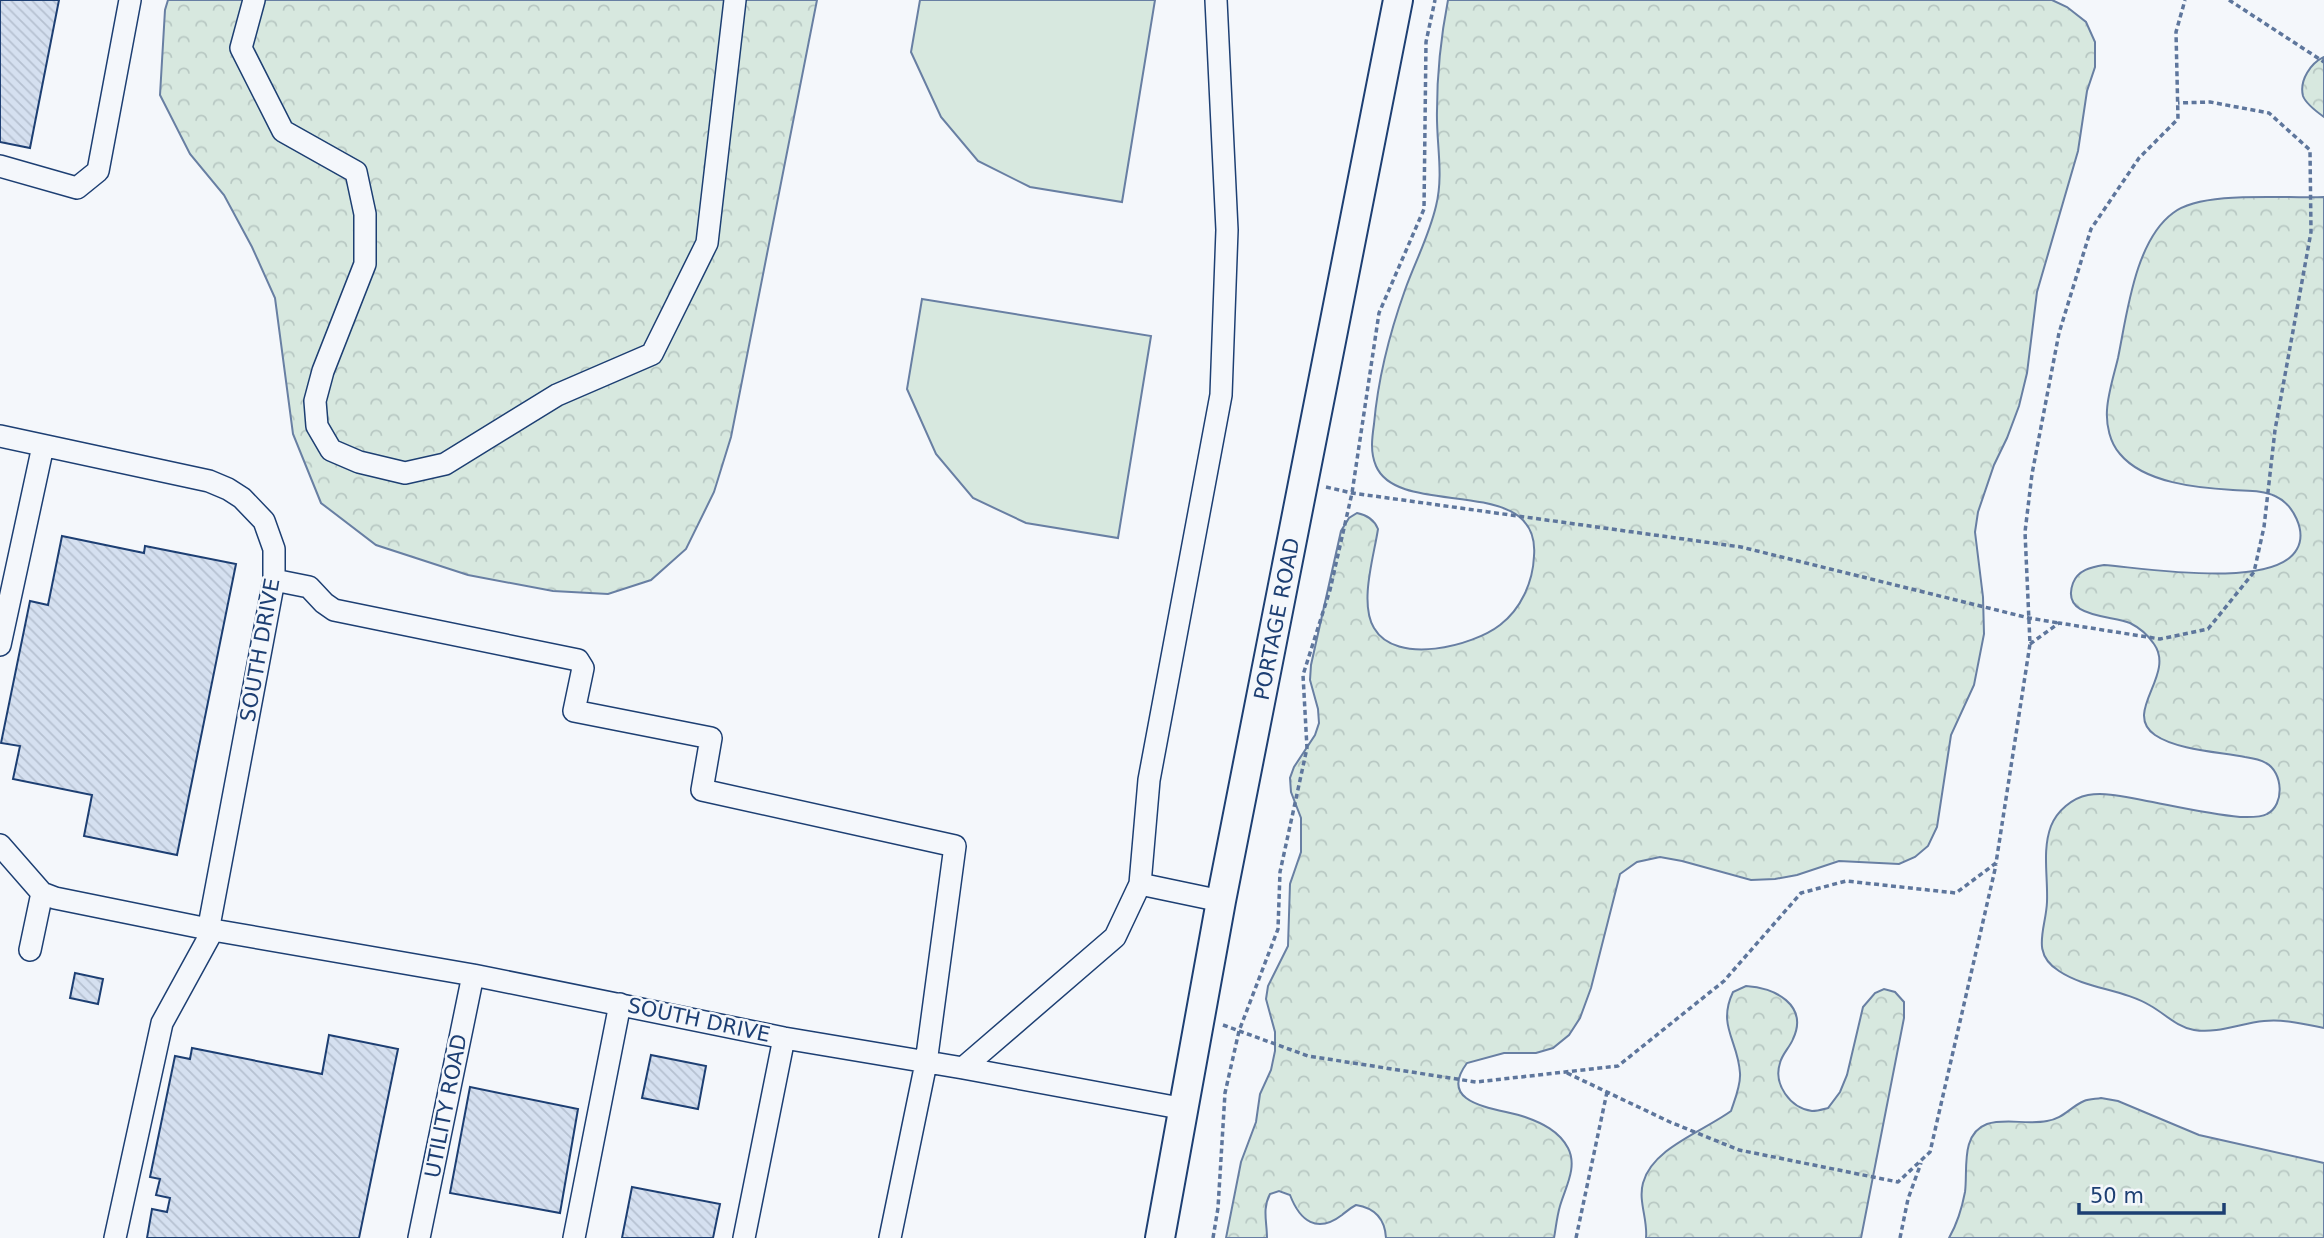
<svg xmlns="http://www.w3.org/2000/svg" width="2324" height="1238" viewBox="0 0 2324 1238" font-family="'DejaVu Sans',sans-serif">
  <style>
    .forest { fill: url(#forest-crowns); stroke: #687fa3; stroke-width: 2 }
    .pitch { fill: #d7e8df; stroke: #687fa3; stroke-width: 2 }
    .building { fill: url(#building-back-hatch); stroke: #1d3f73; stroke-width: 2 }
    .lines { fill: none; stroke-linecap: round; stroke-linejoin: round }
    .minor-casing { stroke: #1d3f73; stroke-width: 24 }
    .major-casing { stroke: #1d3f73; stroke-width: 32 }
    .path { stroke: #5e769c; stroke-width: 3.5; stroke-dasharray: 5 3.5; stroke-linecap: butt }
    .minor { stroke: #f4f7fb; stroke-width: 21 }
    .major { stroke: #f4f7fb; stroke-width: 28 }
    .labels { text-anchor: middle; dominant-baseline: central; stroke-width: 5; stroke-linejoin: round; paint-order: stroke }
    .street-label { font-size: 21px; fill: #1d3f73; stroke: #f4f7fb }
  </style>
  <defs>
    <pattern id="forest-crowns" width="20" height="18" patternUnits="userSpaceOnUse" patternTransform="scale(1.75)"><rect width="20" height="18" fill="#d7e8df"/><path d="M2 6a3 3 0 1 1 6 0M12 15a3 3 0 1 1 6 0" fill="none" stroke="#b8c8c3"/></pattern>
    <pattern id="building-back-hatch" width="6" height="6" patternUnits="userSpaceOnUse" patternTransform="scale(1.75)"><rect width="6" height="6" fill="#d5e0f0"/><path d="M-1 5l2 2M0 0l6 6M5-1l2 2" fill="none" stroke="#b6c1d1"/></pattern>
  </defs>
  <rect width="100%" height="100%" fill="#f4f7fb"/>
  <path class="forest" d="M 168,0 L 817,0 L 731,437 L 714,492 L 686,549 L 651,580 L 608,594 L 553,591 L 468,575 L 376,545 L 321,503 L 293,434 L 275,298 L 252,247 L 224,195 L 190,154 L 160,95 L 165,10 Z
    M 1448,0 L 2052,0 L 2067,7 L 2086,22 L 2095,42 L 2095,67 L 2087,91 L 2078,151 L 2037,292 L 2027,373 L 2019,406 L 2007,438 L 1994,465 L 1978,512 L 1975,532 L 1983,597 L 1984,634 L 1974,685 L 1951,735 L 1937,827 L 1928,846 L 1915,857 L 1899,864 L 1839,861 L 1797,875 L 1775,879 L 1751,880 L 1682,861 L 1660,857 L 1637,862 L 1620,874 L 1591,988 L 1580,1018 L 1569,1035 L 1553,1048 L 1536,1053 L 1504,1053 L 1467,1063 C 1435,1106 1499,1108 1525,1117 C 1542,1123 1559,1131 1568,1148 C 1578,1167 1565,1188 1560,1206 C 1557,1216 1556,1227 1554,1238 L 1386,1238 C 1385,1219 1375,1208 1356,1205 C 1350,1208 1347,1211 1342,1215 C 1317,1234 1300,1221 1290,1195 L 1279,1191 L 1270,1194 C 1262,1209 1267,1222 1267,1238 L 1226,1238 L 1241,1162 L 1256,1122 L 1260,1094 L 1271,1070 L 1275,1051 L 1275,1032 L 1266,999 L 1268,986 L 1288,946 L 1290,884 L 1301,852 L 1301,818 L 1291,792 L 1290,778 L 1294,767 L 1315,735 L 1319,723 L 1318,709 L 1310,680 L 1311,665 L 1341,531 L 1349,518 L 1357,513 C 1367,515 1374,519 1378,529 C 1374,556 1359,603 1374,628 C 1396,666 1473,646 1500,625 C 1521,609 1533,582 1534,556 C 1541,472 1399,520 1376,466 C 1370,452 1372,438 1374,424 C 1378,379 1390,332 1405,290 C 1415,262 1429,236 1436,206 C 1444,174 1436,142 1437,111 C 1437,74 1441,36 1448,0 Z
    M 2324,57 L 2324,117 C 2317,112 2306,104 2303,96 C 2299,80 2311,63 2324,57 Z
    M 2324,197 L 2324,1028 C 2304,1024 2285,1019 2264,1021 C 2241,1023 2218,1034 2194,1030 C 2177,1027 2165,1014 2151,1006 C 2123,989 2086,989 2059,971 C 2030,953 2046,929 2047,902 C 2048,876 2042,850 2051,826 C 2057,811 2072,798 2088,795 C 2106,792 2125,797 2142,800 C 2174,806 2207,814 2240,817 C 2247,817 2260,818 2267,814 C 2285,805 2283,772 2266,763 C 2261,760 2252,758 2245,757 C 2219,752 2177,750 2155,735 C 2122,712 2176,675 2154,644 C 2148,635 2140,628 2130,623 C 2110,615 2060,618 2073,583 C 2078,570 2091,567 2104,565 C 2144,568 2275,590 2297,549 C 2307,531 2293,504 2275,496 C 2263,490 2247,491 2233,490 C 2198,488 2144,483 2120,454 C 2110,443 2106,425 2107,410 C 2108,393 2114,375 2118,358 C 2127,314 2135,241 2173,213 C 2203,190 2286,199 2324,197 Z
    M 1746,986 C 1774,987 1809,1005 1793,1039 C 1790,1047 1782,1054 1780,1063 C 1773,1084 1790,1108 1812,1111 C 1817,1111 1824,1109 1828,1108 L 1840,1092 L 1847,1075 L 1863,1007 L 1875,993 L 1884,989 L 1895,992 L 1904,1002 L 1904,1018 L 1861,1238 L 1646,1238 C 1648,1220 1638,1201 1643,1183 C 1652,1148 1704,1131 1731,1111 C 1735,1099 1741,1085 1740,1073 C 1738,1040 1717,1026 1733,992 Z
    M 2101,1098 L 2118,1101 L 2199,1135 L 2324,1163 L 2324,1238 L 1949,1238 C 1957,1224 1962,1208 1965,1192 C 1968,1170 1960,1134 1987,1124 C 2006,1118 2027,1125 2047,1121 C 2063,1119 2070,1107 2084,1101 C 2089,1099 2096,1099 2101,1098 Z"/>
  <path class="pitch" d="M 920,0 L 1155,0 L 1122,202 L 1030,187 L 978,161 L 941,117 L 911,52 Z
    M 922,299 L 1151,336 L 1118,538 L 1026,523 L 973,498 L 936,454 L 907,389 Z"/>
  <path class="building" d="M 0,0 L 59,0 L 30,148 L 0,142 Z
    M 62,536 L 144,553 L 145,546 L 236,564 L 177,855 L 84,836 L 92,795 L 13,779 L 20,746 L 1,743 L 30,601 L 48,605 Z
    M 75,973 L 103,979 L 98,1004 L 70,998 Z
    M 329,1035 L 398,1049 L 359,1238 L 147,1238 L 152,1209 L 167,1212 L 170,1198 L 156,1195 L 160,1179 L 150,1177 L 175,1056 L 190,1059 L 192,1048 L 322,1074 Z
    M 651,1055 L 706,1066 L 698,1109 L 642,1098 Z
    M 470,1087 L 578,1109 L 560,1213 L 450,1193 Z
    M 632,1187 L 720,1204 L 713,1238 L 622,1238 Z"/>
  <g class="lines">
    <g class="minor-casing">
      <path id="minor" d="M 254,0 L 241,48 L 283,131 L 356,172 L 365,214 L 365,264 L 323,371 L 315,401 L 317,426 L 331,450 L 359,462 L 405,473 L 445,464 L 557,395 L 652,354 L 707,243 L 735,0
        M 1216,0 L 1227,230 L 1221,395 L 1149,780 L 1140,884 L 1221,901
        M 0,166 L 77,188 L 98,171 L 130,0
        M 0,436 L 209,481 L 228,489 L 242,498 L 264,521 L 274,549 L 274,580 L 209,926 L 213,930 L 473,975 L 784,1038 L 963,1068 L 1185,1109
        M 274,580 L 309,587 L 324,603 L 334,610 L 578,660 L 583,668 L 574,711 L 711,738 L 702,790 L 955,846 L 926,1063 L 890,1238
        M 0,645 L 43,446
        M 0,845 L 42,893 L 55,898 L 213,930 L 162,1023 L 115,1238
        M 30,950 L 42,893
        M 963,1068 L 1115,937 L 1140,884
        M 419,1238 L 473,975
        M 574,1238 L 620,1004
        M 744,1238 L 784,1038"/>
    </g>
    <g class="major-casing">
      <path id="major" d="M 1160,1238 L 1221,901 L 1398,0"/>
    </g>
    <path class="path" d="M 2229,0 L 2324,62
      M 1326,487 L 1352,493 L 1741,547 L 2029,618 L 2059,623
      M 2030,644 L 2059,623 L 2160,639 L 2208,629 L 2254,572 L 2264,527 L 2275,430 L 2311,232 L 2310,150 L 2269,113 L 2210,102 L 2178,103
      M 1223,1025 L 1308,1056 L 1476,1082 L 1618,1066 L 1724,981 L 1801,893 L 1846,881 L 1956,893 L 1996,863 L 2030,644 L 2025,532 L 2032,474 L 2059,333 L 2091,229 L 2139,158 L 2178,119 L 2176,32 L 2185,0
      M 1567,1073 L 1670,1122 L 1739,1150 L 1898,1182 L 1930,1152 L 1996,865
      M 1213,1238 L 1218,1208 L 1225,1093 L 1239,1031 L 1278,929 L 1280,872 L 1307,748 L 1303,675 L 1330,590 L 1352,493 L 1379,313 L 1424,209 L 1426,42 L 1435,0
      M 1576,1238 L 1607,1092
      M 1900,1238 L 1908,1199 L 1921,1163"/>
    <use href="#minor" class="minor"/>
    <use href="#major" class="major"/>
  </g>
  <g class="labels">
    <g class="street-label">
      <text transform="translate(1277 619) rotate(-79)">PORTAGE ROAD</text>
      <text transform="translate(260 650) rotate(-80)">SOUTH DRIVE</text>
      <text transform="translate(699 1020) rotate(12)">SOUTH DRIVE</text>
      <text transform="translate(446 1106) rotate(-79)">UTILITY ROAD</text>
    </g>
  </g>
  <path d="M2079 1203v10h145v-10" fill="none" stroke="#1d3f73" stroke-width="3.5"/>
  <text x="2090" y="1203" font-size="21" fill="#1d3f73" stroke="#f4f7fb" stroke-width="5" paint-order="stroke">50 m</text>
</svg>
